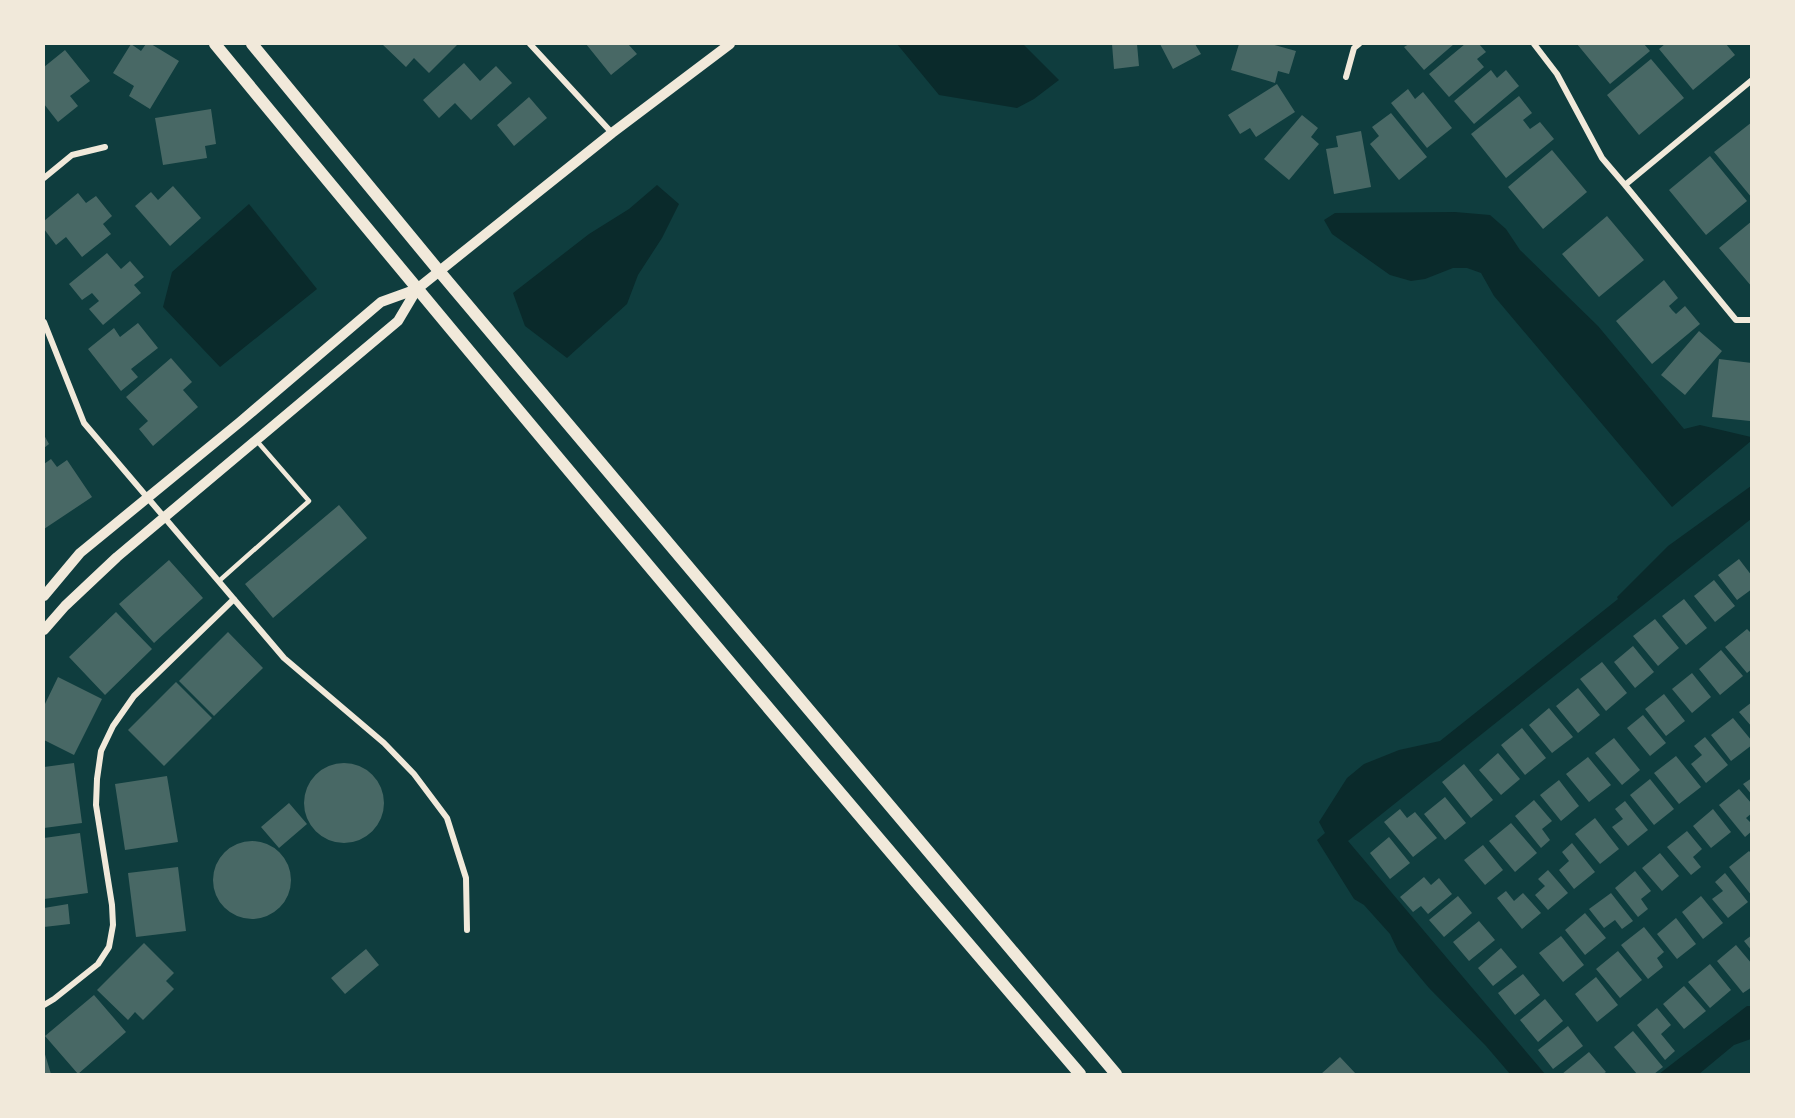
<svg xmlns="http://www.w3.org/2000/svg" width="1795" height="1118" viewBox="0 0 1795 1118" font-family="Karla,sans-serif">
  <style>
    .water { fill: #0a2a2b }
    .building { fill: #486865 }
    .lines { fill: none; stroke-linecap: round; stroke-linejoin: round }
    .service { stroke: #f1e9da; stroke-width: 4.5 }
    .minor { stroke: #f1e9da; stroke-width: 6 }
    .tertiary { stroke: #f1e9da; stroke-width: 10 }
    .secondary { stroke: #f1e9da; stroke-width: 12 }
  </style>
  <rect width="100%" height="100%" fill="#0f3d3e"/>
  <path class="water" d="M 897,44 L 1023,44 L 1059,80 L 1034,99 L 1017,108 L 939,95 Z
    M 657,185 L 679,204 L 662,238 L 638,275 L 627,304 L 567,358 L 525,326 L 513,293 L 589,234 L 629,209 Z
    M 249,204 L 317,289 L 220,367 L 163,307 L 172,272 Z
    M 1455,212 L 1490,215 L 1506,229 L 1520,250 L 1598,326 L 1684,429 L 1700,425 L 1751,437 L 1751,441 L 1672,507 L 1494,296 L 1481,273 L 1467,268 L 1453,268 L 1425,279 L 1411,281 L 1390,275 L 1332,234 L 1324,220 L 1335,213 Z
    M 1751,486 L 1751,519 L 1348,841 L 1545,1074 L 1510,1074 L 1486,1046 L 1429,988 L 1398,951 L 1390,934 L 1364,905 L 1354,899 L 1317,840 L 1325,833 L 1319,822 L 1347,778 L 1364,764 L 1399,750 L 1440,741 L 1618,599 L 1617,597 L 1668,546 Z
    M 1747,1006 L 1751,1006 L 1751,1039 L 1734,1045 L 1699,1074 L 1659,1074 Z"/>
  <path class="building" d="M 131,44 L 141,51 L 146,44 L 151,44 L 179,61 L 150,109 L 129,96 L 134,86 L 113,73 Z
    M 382,44 L 458,44 L 429,73 L 414,58 L 406,67 Z
    M 586,44 L 628,44 L 637,54 L 611,75 Z
    M 1112,44 L 1137,44 L 1139,66 L 1114,69 Z
    M 1160,44 L 1195,44 L 1201,54 L 1173,69 Z
    M 1239,44 L 1271,44 L 1296,51 L 1289,74 L 1278,71 L 1275,83 L 1231,70 Z
    M 1409,44 L 1454,44 L 1424,70 L 1404,47 Z
    M 1465,44 L 1479,44 L 1486,52 L 1477,59 L 1484,67 L 1449,97 L 1429,74 Z
    M 1577,44 L 1644,44 L 1650,51 L 1610,84 Z
    M 1665,44 L 1726,44 L 1735,55 L 1693,90 L 1659,49 Z
    M 65,50 L 90,81 L 70,96 L 78,106 L 58,122 L 44,104 L 44,67 Z
    M 1651,59 L 1684,98 L 1639,135 L 1607,95 Z
    M 464,63 L 480,81 L 496,66 L 512,83 L 471,120 L 455,103 L 439,118 L 423,100 Z
    M 1491,70 L 1497,78 L 1506,70 L 1519,86 L 1474,124 L 1454,101 Z
    M 1277,84 L 1295,112 L 1256,137 L 1250,128 L 1240,134 L 1228,115 Z
    M 1408,89 L 1415,99 L 1423,92 L 1452,128 L 1427,148 L 1391,103 Z
    M 1519,96 L 1532,113 L 1523,120 L 1530,129 L 1540,122 L 1554,139 L 1506,178 L 1471,134 Z
    M 529,97 L 547,118 L 514,146 L 497,125 Z
    M 211,109 L 216,144 L 205,146 L 207,158 L 163,165 L 155,118 Z
    M 1391,113 L 1427,157 L 1399,180 L 1370,144 L 1379,136 L 1372,127 Z
    M 1302,115 L 1318,128 L 1311,137 L 1319,144 L 1289,180 L 1264,159 Z
    M 1752,122 L 1752,198 L 1714,152 Z
    M 1361,131 L 1371,187 L 1334,194 L 1326,149 L 1338,147 L 1336,136 Z
    M 1552,150 L 1587,192 L 1543,229 L 1508,187 Z
    M 1710,156 L 1747,201 L 1706,235 L 1669,190 Z
    M 173,186 L 201,218 L 170,246 L 135,206 L 151,192 L 158,200 Z
    M 78,193 L 86,203 L 96,196 L 112,216 L 103,224 L 111,234 L 82,257 L 66,237 L 56,245 L 44,229 L 44,221 Z
    M 1607,216 L 1644,260 L 1599,297 L 1562,254 Z
    M 1752,221 L 1752,287 L 1719,248 Z
    M 107,253 L 121,269 L 130,261 L 144,277 L 134,285 L 141,293 L 103,325 L 89,309 L 99,301 L 92,293 L 82,300 L 69,284 Z
    M 1664,280 L 1678,298 L 1669,306 L 1672,310 L 1676,314 L 1685,306 L 1700,324 L 1652,364 L 1616,321 Z
    M 138,323 L 158,348 L 131,369 L 138,377 L 121,391 L 88,349 L 114,328 L 120,337 Z
    M 1699,331 L 1722,351 L 1685,395 L 1661,375 Z
    M 171,358 L 192,382 L 183,390 L 198,407 L 153,446 L 139,429 L 148,421 L 126,397 Z
    M 1719,359 L 1752,363 L 1750,421 L 1712,417 Z
    M 44,435 L 49,444 L 44,448 Z
    M 51,459 L 57,467 L 67,460 L 92,497 L 44,529 L 44,464 Z
    M 339,505 L 367,538 L 273,618 L 245,584 Z
    M 1739,559 L 1752,576 L 1752,589 L 1737,600 L 1718,575 Z
    M 169,560 L 203,598 L 154,643 L 119,604 Z
    M 1714,580 L 1735,606 L 1715,622 L 1694,596 Z
    M 1684,599 L 1707,628 L 1686,645 L 1662,616 Z
    M 116,612 L 152,649 L 105,695 L 69,657 Z
    M 1655,619 L 1679,648 L 1658,666 L 1633,636 Z
    M 1747,629 L 1752,634 L 1752,669 L 1747,673 L 1725,647 Z
    M 228,632 L 263,668 L 214,716 L 179,681 Z
    M 1633,646 L 1654,672 L 1635,688 L 1614,662 Z
    M 1721,650 L 1743,676 L 1720,695 L 1699,669 Z
    M 1602,662 L 1627,693 L 1606,711 L 1580,679 Z
    M 1692,673 L 1711,697 L 1692,713 L 1672,689 Z
    M 58,677 L 102,699 L 74,755 L 44,740 L 44,706 Z
    M 176,682 L 212,718 L 164,766 L 128,730 Z
    M 1578,688 L 1600,715 L 1578,733 L 1556,706 Z
    M 1664,694 L 1685,721 L 1666,736 L 1645,709 Z
    M 1752,702 L 1752,727 L 1739,712 Z
    M 1549,708 L 1573,737 L 1552,753 L 1529,725 Z
    M 1643,715 L 1666,743 L 1650,756 L 1627,728 Z
    M 1733,718 L 1752,741 L 1752,745 L 1731,761 L 1711,735 Z
    M 1522,728 L 1546,758 L 1525,775 L 1501,745 Z
    M 1705,737 L 1728,765 L 1706,783 L 1691,764 L 1702,755 L 1694,746 Z
    M 1614,738 L 1640,770 L 1622,785 L 1595,753 Z
    M 1498,753 L 1520,779 L 1501,795 L 1479,770 Z
    M 1676,756 L 1701,787 L 1679,804 L 1654,773 Z
    M 1588,757 L 1611,785 L 1589,802 L 1566,774 Z
    M 74,763 L 82,823 L 44,828 L 44,767 Z
    M304 803a40 40 0 1 1 80 0a40 40 0 1 1-80 0Z
    M 1464,764 L 1493,800 L 1471,818 L 1442,782 Z
    M 167,776 L 178,842 L 125,850 L 115,784 Z
    M 1752,778 L 1752,795 L 1743,784 Z
    M 1650,779 L 1674,809 L 1654,825 L 1630,795 Z
    M 1559,780 L 1579,806 L 1561,821 L 1540,795 Z
    M 1739,789 L 1752,804 L 1752,813 L 1746,818 L 1752,824 L 1752,831 L 1745,837 L 1719,805 Z
    M 1445,797 L 1466,823 L 1445,840 L 1424,814 Z
    M 1534,800 L 1552,821 L 1542,829 L 1550,840 L 1541,848 L 1515,816 Z
    M 1625,801 L 1648,830 L 1628,846 L 1612,827 L 1623,819 L 1615,809 Z
    M 289,803 L 307,824 L 279,848 L 261,827 Z
    M 1400,809 L 1407,818 L 1415,812 L 1437,838 L 1413,857 L 1384,822 Z
    M 1713,809 L 1731,832 L 1711,848 L 1693,826 Z
    M 1595,818 L 1619,849 L 1600,864 L 1575,834 Z
    M 1511,823 L 1537,853 L 1515,872 L 1489,841 Z
    M 1687,831 L 1702,849 L 1693,857 L 1701,867 L 1691,875 L 1667,847 Z
    M 80,833 L 88,893 L 44,899 L 44,838 Z
    M 1389,837 L 1410,863 L 1390,879 L 1370,853 Z
    M213 880a39 39 0 1 1 78 0a39 39 0 1 1-78 0Z
    M 1572,843 L 1595,872 L 1574,889 L 1559,870 L 1569,861 L 1562,852 Z
    M 1483,845 L 1503,870 L 1485,885 L 1464,860 Z
    M 1749,851 L 1752,854 L 1752,896 L 1729,867 Z
    M 1660,853 L 1679,876 L 1662,891 L 1642,868 Z
    M 178,867 L 186,931 L 136,937 L 128,873 Z
    M 1548,870 L 1568,893 L 1548,910 L 1535,895 L 1545,886 L 1538,879 Z
    M 1635,871 L 1651,891 L 1641,899 L 1648,909 L 1638,917 L 1615,888 Z
    M 1725,873 L 1748,902 L 1728,918 L 1712,899 L 1723,891 L 1715,882 Z
    M 1424,877 L 1431,885 L 1439,878 L 1452,894 L 1428,914 L 1421,906 L 1413,912 L 1400,897 Z
    M 1506,891 L 1514,901 L 1523,893 L 1541,913 L 1522,929 L 1497,898 Z
    M 1611,893 L 1633,921 L 1622,929 L 1615,920 L 1604,928 L 1589,909 Z
    M 1458,896 L 1472,913 L 1444,937 L 1429,920 Z
    M 1701,896 L 1723,923 L 1703,939 L 1682,912 Z
    M 68,904 L 70,924 L 44,927 L 44,908 Z
    M 1585,913 L 1606,938 L 1585,955 L 1565,930 Z
    M 1676,918 L 1696,944 L 1677,959 L 1657,934 Z
    M 1479,921 L 1495,940 L 1469,961 L 1453,942 Z
    M 1644,927 L 1664,952 L 1657,958 L 1663,967 L 1648,979 L 1621,945 Z
    M 1752,935 L 1752,951 L 1744,941 Z
    M 1561,936 L 1584,965 L 1563,982 L 1539,953 Z
    M 144,943 L 174,973 L 166,981 L 174,989 L 143,1020 L 135,1012 L 128,1020 L 97,990 Z
    M 1736,945 L 1752,964 L 1752,987 L 1743,993 L 1717,961 Z
    M 1501,948 L 1517,967 L 1493,986 L 1478,968 Z
    M 366,949 L 379,965 L 345,994 L 331,978 Z
    M 1618,951 L 1642,980 L 1620,998 L 1596,969 Z
    M 1710,964 L 1731,990 L 1710,1008 L 1688,982 Z
    M 1523,974 L 1540,995 L 1515,1015 L 1498,993 Z
    M 1596,977 L 1618,1005 L 1597,1022 L 1575,994 Z
    M 1684,986 L 1706,1011 L 1684,1029 L 1663,1004 Z
    M 94,995 L 126,1032 L 78,1074 L 45,1036 Z
    M 1545,999 L 1563,1021 L 1538,1042 L 1520,1020 Z
    M 1657,1008 L 1671,1025 L 1661,1034 L 1675,1051 L 1665,1060 L 1637,1025 Z
    M 1568,1026 L 1583,1046 L 1553,1069 L 1538,1050 Z
    M 1633,1031 L 1663,1067 L 1654,1074 L 1637,1074 L 1614,1047 Z
    M 44,1051 L 51,1074 L 44,1074 Z
    M 1589,1052 L 1606,1072 L 1603,1074 L 1562,1074 Z
    M 1340,1057 L 1356,1074 L 1321,1074 Z"/>
  <g class="lines">
    <path class="service" d="M 219,581 L 309,501 L 256,440"/>
    <path class="minor" d="M 530,44 L 612,133
      M 1534,44 L 1557,74 L 1602,158 L 1625,185
      M 1346,77 L 1354,48 L 1359,44
      M 1752,80 L 1625,185 L 1736,320 L 1752,320
      M 44,178 L 72,155 L 105,147
      M 44,322 L 84,423 L 284,658 L 384,743 L 414,774 L 447,818 L 466,878 L 467,930
      M 44,1005 L 54,999 L 98,964 L 109,947 L 113,925 L 112,905 L 96,805 L 97,779 L 101,751 L 113,726 L 134,696 L 234,599"/>
    <path class="tertiary" d="M 44,596 L 80,553 L 240,422 L 381,302 L 417,289 L 612,133 L 730,44
      M 44,630 L 65,606 L 117,557 L 398,321 L 417,289"/>
    <path class="secondary" d="M 215,44 C 500,390 788,734 1080,1074
      M 252,44 L 439,271 L 1116,1074"/>
  </g>
  <rect width="1795" height="1118" fill="none" stroke="#f1e9da" stroke-width="90"/>
</svg>
